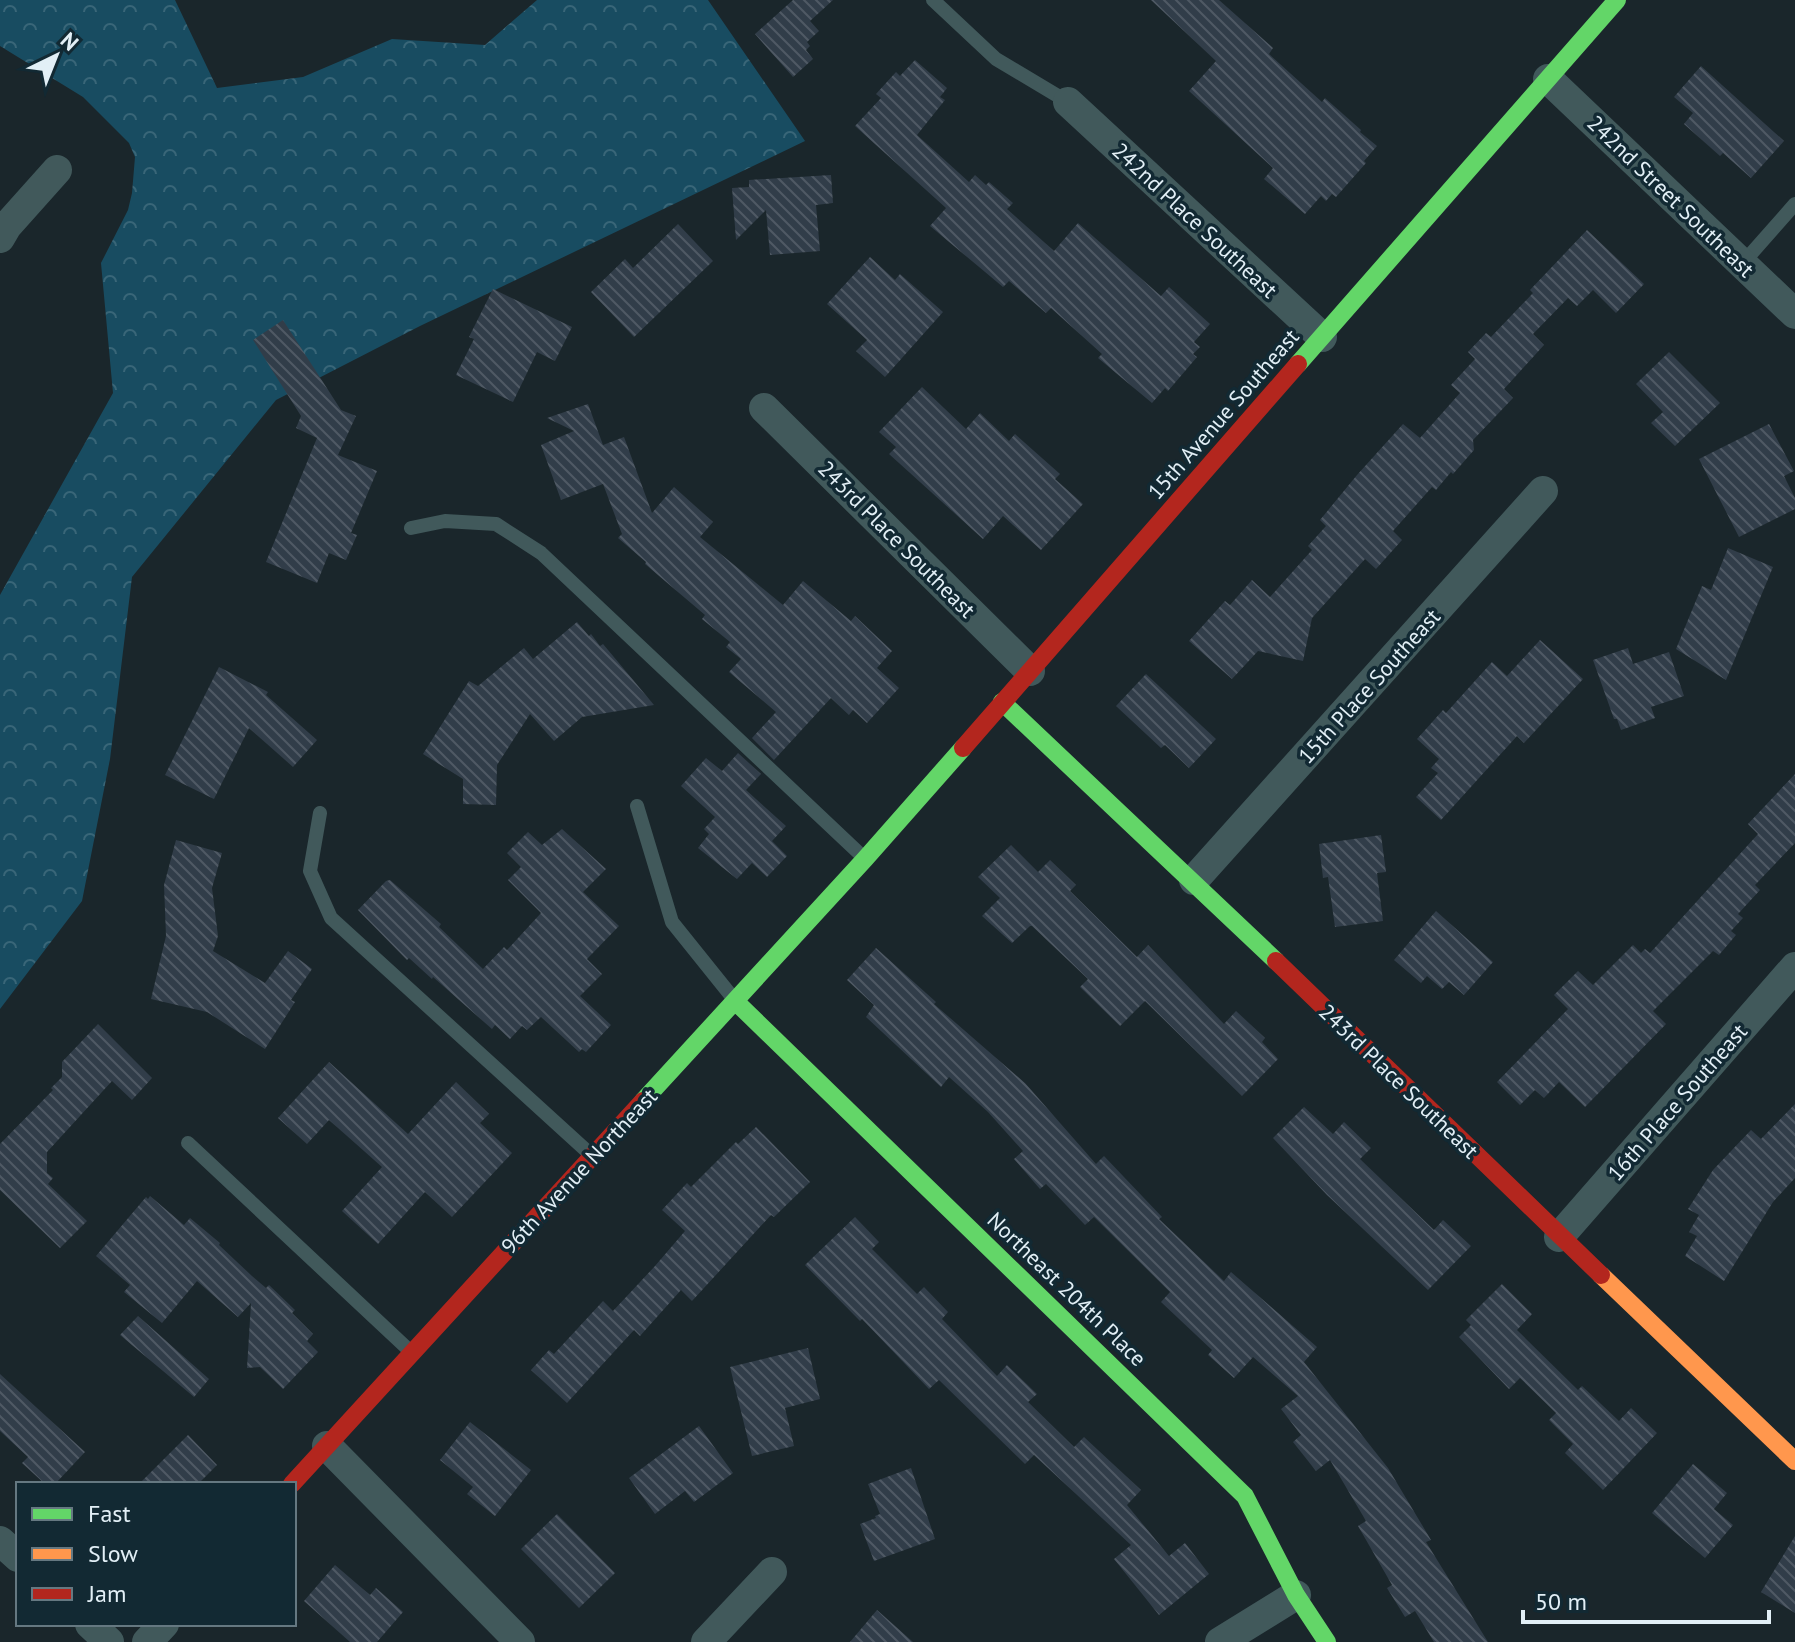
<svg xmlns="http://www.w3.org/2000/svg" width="1795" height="1642" viewBox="0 0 1795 1642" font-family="'PT Sans',sans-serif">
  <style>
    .forest { fill: url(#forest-crowns) }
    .building { fill: url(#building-back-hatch) }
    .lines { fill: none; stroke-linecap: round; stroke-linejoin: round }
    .lane { stroke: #41595b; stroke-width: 14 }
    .street { stroke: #41595b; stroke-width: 30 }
    .fast { stroke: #63d668; stroke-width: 18 }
    .slow { stroke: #ff974d; stroke-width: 18 }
    .jam { stroke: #b3261e; stroke-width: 18 }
    .labels { text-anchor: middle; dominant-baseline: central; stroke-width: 7; stroke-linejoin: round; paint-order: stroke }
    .street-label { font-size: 22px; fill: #e2eff6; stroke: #122933 }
  </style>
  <defs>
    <pattern id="forest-crowns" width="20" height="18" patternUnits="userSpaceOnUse" patternTransform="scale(2)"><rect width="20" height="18" fill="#184c61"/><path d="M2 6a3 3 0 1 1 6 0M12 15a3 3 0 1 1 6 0" fill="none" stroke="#396678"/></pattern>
    <pattern id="building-back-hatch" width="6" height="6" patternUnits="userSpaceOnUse" patternTransform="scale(2)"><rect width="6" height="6" fill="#313d49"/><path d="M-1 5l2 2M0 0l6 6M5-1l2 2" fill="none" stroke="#4f5964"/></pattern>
  </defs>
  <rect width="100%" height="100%" fill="#1a262b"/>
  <path class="forest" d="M 0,0 L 175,0 L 217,88 L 303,77 L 392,39 L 485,45 L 537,0 L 708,0 L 805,141 L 420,326 L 276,400 L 132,577 L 110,759 L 82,901 L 0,1009 L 0,595 L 113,393 L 101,263 L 128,210 L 132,193 L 135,157 L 129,143 L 83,97 L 0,46 Z"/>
  <path class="building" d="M 793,0 L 833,0 L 810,21 L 819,31 L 807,42 L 810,46 L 806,50 L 813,59 L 793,77 L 755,34 Z
    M 1151,0 L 1219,0 L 1273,48 L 1269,54 L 1322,102 L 1325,98 L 1361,130 L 1360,132 L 1377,146 L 1364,161 L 1366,163 L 1336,197 L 1332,194 L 1326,201 L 1321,196 L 1305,214 L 1264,179 L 1273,168 L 1189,91 L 1216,61 Z
    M 915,60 L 947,88 L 940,97 L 945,100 L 917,135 L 969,182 L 975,175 L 986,185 L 989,182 L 1013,203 L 1007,209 L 1054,251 L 1078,223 L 1161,296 L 1169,287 L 1210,324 L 1194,342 L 1200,347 L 1193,354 L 1197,357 L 1168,391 L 1165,388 L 1152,403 L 1098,358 L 1102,354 L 1051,308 L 1046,313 L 1009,281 L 1003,287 L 930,226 L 946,208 L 855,126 L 881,98 L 876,94 L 896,72 L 900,76 Z
    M 1701,66 L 1784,141 L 1751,178 L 1723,153 L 1720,156 L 1684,124 L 1693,113 L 1674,97 Z
    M 831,175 L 833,203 L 816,205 L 820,251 L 770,255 L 766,210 L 736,240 L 732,188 L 749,187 L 749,180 Z
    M 678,224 L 713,261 L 634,337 L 591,292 L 625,259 L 633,268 Z
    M 1587,230 L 1644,284 L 1616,313 L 1593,290 L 1577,306 L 1568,298 L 1533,334 L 1544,345 L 1504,389 L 1513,398 L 1473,440 L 1474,450 L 1453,474 L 1451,472 L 1436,490 L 1432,487 L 1393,531 L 1402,540 L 1376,569 L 1365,559 L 1312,618 L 1303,661 L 1258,651 L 1232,679 L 1189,641 L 1225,601 L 1230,605 L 1252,580 L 1270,597 L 1312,550 L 1308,546 L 1326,526 L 1320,520 L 1357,475 L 1403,424 L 1420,438 L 1460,393 L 1451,385 L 1475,359 L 1468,352 L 1486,333 L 1491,337 L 1533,293 L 1530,290 Z
    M 870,257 L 895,280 L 900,274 L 943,312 L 885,377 L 856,351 L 867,340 L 827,304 Z
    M 493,289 L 572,327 L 555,361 L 537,352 L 513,402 L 456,375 L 474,339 L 469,337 Z
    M 283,320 L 341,410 L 356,416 L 338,455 L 377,471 L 351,533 L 357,535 L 346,560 L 329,553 L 317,583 L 266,562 L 317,438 L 296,428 L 301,416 L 253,340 Z
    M 1669,352 L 1720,403 L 1675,446 L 1651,423 L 1663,412 L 1636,384 Z
    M 922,387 L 966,429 L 980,413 L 1009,441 L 1015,434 L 1060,474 L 1055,479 L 1083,504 L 1041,550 L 1003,516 L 983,539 L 889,454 L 896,447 L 879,432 Z
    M 588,404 L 603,445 L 624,437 L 652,513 L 674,487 L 713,522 L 700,537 L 783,605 L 803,581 L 851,621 L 855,616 L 892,651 L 877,668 L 899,688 L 867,723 L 853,710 L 849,715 L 831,698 L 774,760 L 752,738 L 776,712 L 729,672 L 741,659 L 726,647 L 730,642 L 702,619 L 705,615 L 645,564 L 646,562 L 618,538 L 622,534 L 603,484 L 561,500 L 541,445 L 574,431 L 547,418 Z
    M 1769,424 L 1794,471 L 1784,476 L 1795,498 L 1795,509 L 1739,537 L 1699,459 Z
    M 1728,548 L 1773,567 L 1726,680 L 1676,649 L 1702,586 L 1711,590 Z
    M 577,622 L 589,636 L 591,634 L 600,646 L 603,644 L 654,705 L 582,717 L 554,741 L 530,714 L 497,765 L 496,805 L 463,804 L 463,779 L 423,754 L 469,681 L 478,686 L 524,648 L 533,659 Z
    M 1540,640 L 1583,679 L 1524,743 L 1517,736 L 1441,820 L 1416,797 L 1438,773 L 1431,768 L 1439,759 L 1417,739 L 1443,710 L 1446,713 L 1492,662 L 1507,676 Z
    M 1628,648 L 1633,664 L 1669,652 L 1684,696 L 1651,707 L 1655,718 L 1621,730 L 1617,719 L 1614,719 L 1593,660 Z
    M 219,667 L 268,692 L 266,695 L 317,740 L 293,767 L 249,728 L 214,799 L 165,775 Z
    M 1146,674 L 1216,739 L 1189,768 L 1165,745 L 1161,748 L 1116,706 Z
    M 738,753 L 761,774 L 746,790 L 786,826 L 772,841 L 787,856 L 767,877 L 752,863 L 737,879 L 698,848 L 709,834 L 704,829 L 715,817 L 681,786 L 706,758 L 722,771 Z
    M 1795,774 L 1795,843 L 1755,885 L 1760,890 L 1738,914 L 1743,918 L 1731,931 L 1736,935 L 1719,955 L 1713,951 L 1653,1011 L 1666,1024 L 1585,1107 L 1559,1082 L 1544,1098 L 1535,1090 L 1520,1105 L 1497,1082 L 1568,1009 L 1554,995 L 1578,971 L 1593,985 L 1633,945 L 1641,953 L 1645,949 L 1650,953 L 1758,834 L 1748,824 Z
    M 562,829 L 606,869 L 583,892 L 619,926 L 587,959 L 602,974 L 580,996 L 611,1025 L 586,1052 L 582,1049 L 579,1052 L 541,1017 L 527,1030 L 522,1026 L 510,1039 L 495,1025 L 492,1029 L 433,977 L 432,979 L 409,958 L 407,960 L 358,910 L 386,881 L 390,880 L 441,924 L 439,927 L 483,969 L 504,947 L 507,950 L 541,913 L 508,880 L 521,867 L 507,853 L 528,832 L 542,845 Z
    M 1381,835 L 1386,872 L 1377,873 L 1383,921 L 1335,927 L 1328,877 L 1323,878 L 1319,844 Z
    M 176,840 L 222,853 L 212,888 L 218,936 L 213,951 L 265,983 L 288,951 L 312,969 L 291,1000 L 295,1002 L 265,1049 L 207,1012 L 151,999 L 166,936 L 164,885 Z
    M 1011,845 L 1038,872 L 1050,860 L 1076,885 L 1070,891 L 1137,957 L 1148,945 L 1224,1024 L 1236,1011 L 1265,1038 L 1262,1042 L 1278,1059 L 1242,1096 L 1145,1001 L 1120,1026 L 1080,987 L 1088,979 L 1032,926 L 1030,926 L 1012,943 L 982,916 L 1000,898 L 978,877 Z
    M 1436,911 L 1493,962 L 1464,995 L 1449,982 L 1442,989 L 1427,976 L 1421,983 L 1394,960 Z
    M 876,948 L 936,1002 L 934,1004 L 1025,1083 L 1096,1164 L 1104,1156 L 1162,1217 L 1159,1219 L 1224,1281 L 1231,1272 L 1317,1347 L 1304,1362 L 1388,1468 L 1431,1540 L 1426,1542 L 1488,1642 L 1434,1642 L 1415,1611 L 1405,1617 L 1387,1588 L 1392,1585 L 1358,1526 L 1366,1521 L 1330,1460 L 1316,1471 L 1293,1442 L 1301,1435 L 1281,1409 L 1298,1396 L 1253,1357 L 1234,1378 L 1208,1355 L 1212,1350 L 1161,1302 L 1170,1292 L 1094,1217 L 1085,1225 L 1046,1184 L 1040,1189 L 1014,1159 L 1023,1151 L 988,1112 L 949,1077 L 941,1087 L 866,1017 L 874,1005 L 847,980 Z
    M 98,1024 L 152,1078 L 132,1100 L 112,1081 L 47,1152 L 47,1173 L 53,1178 L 48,1184 L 87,1221 L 60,1248 L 0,1190 L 0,1144 L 53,1090 L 51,1088 L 62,1077 L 62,1062 Z
    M 329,1062 L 408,1134 L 456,1082 L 489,1114 L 480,1123 L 512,1153 L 452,1217 L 425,1192 L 378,1244 L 342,1211 L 382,1167 L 329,1120 L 307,1144 L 278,1118 Z
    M 1795,1104 L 1795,1178 L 1773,1202 L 1724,1281 L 1685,1256 L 1697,1236 L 1689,1232 L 1699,1215 L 1688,1209 L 1713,1170 L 1751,1130 L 1761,1139 Z
    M 1304,1107 L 1333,1134 L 1344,1122 L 1371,1148 L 1360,1159 L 1434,1230 L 1443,1220 L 1471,1246 L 1428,1290 L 1327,1195 L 1273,1138 Z
    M 756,1127 L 810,1182 L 774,1217 L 771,1215 L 692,1301 L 681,1290 L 640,1336 L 634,1330 L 567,1403 L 531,1370 L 549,1350 L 554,1354 L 603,1301 L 613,1311 L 655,1266 L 685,1231 L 662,1210 L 687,1183 L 691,1187 L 736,1142 L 738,1144 Z
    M 150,1196 L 184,1225 L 190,1218 L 220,1243 L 219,1245 L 252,1276 L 266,1288 L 269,1285 L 295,1310 L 292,1313 L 313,1334 L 307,1341 L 318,1352 L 283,1389 L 260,1367 L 247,1368 L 251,1303 L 238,1317 L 197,1281 L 162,1323 L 124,1292 L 130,1285 L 96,1256 L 146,1197 L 148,1199 Z
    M 855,1217 L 879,1242 L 872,1249 L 917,1294 L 924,1287 L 948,1312 L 942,1319 L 997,1376 L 1007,1365 L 1037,1394 L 1028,1402 L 1074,1447 L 1084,1437 L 1141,1490 L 1127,1505 L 1169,1556 L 1185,1543 L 1209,1574 L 1159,1615 L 1114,1559 L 1131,1545 L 1034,1455 L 1025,1464 L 939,1380 L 929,1389 L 862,1319 L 860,1321 L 805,1265 Z
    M 1502,1284 L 1532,1314 L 1517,1330 L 1578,1390 L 1582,1386 L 1619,1421 L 1631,1408 L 1657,1433 L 1603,1490 L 1565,1453 L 1573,1444 L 1549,1420 L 1556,1413 L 1520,1378 L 1509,1389 L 1459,1337 L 1471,1325 L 1466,1320 Z
    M 138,1316 L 209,1379 L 194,1397 L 120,1335 Z
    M 808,1348 L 820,1399 L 785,1408 L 794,1446 L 752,1456 L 730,1367 Z
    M 0,1374 L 85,1452 L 55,1484 L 45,1484 L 22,1463 L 28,1457 L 0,1431 Z
    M 470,1422 L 531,1470 L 495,1516 L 467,1494 L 473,1487 L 440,1460 Z
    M 699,1426 L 733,1473 L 694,1502 L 685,1491 L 655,1514 L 629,1478 Z
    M 188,1435 L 217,1465 L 198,1484 L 139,1484 Z
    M 1693,1464 L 1727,1493 L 1714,1509 L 1733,1525 L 1705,1558 L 1652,1513 Z
    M 911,1468 L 935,1539 L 874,1561 L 860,1524 L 876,1518 L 875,1516 L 880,1514 L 868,1484 Z
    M 557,1514 L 615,1573 L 579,1608 L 521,1549 Z
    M 1795,1536 L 1795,1613 L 1761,1592 Z
    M 335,1565 L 370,1595 L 376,1588 L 403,1612 L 377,1642 L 350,1642 L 304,1601 Z
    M 877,1610 L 913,1642 L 850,1642 Z"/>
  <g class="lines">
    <path class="lane" d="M 933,0 L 996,59 L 1068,102
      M 1742,264 L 1795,204
      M 411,528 L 445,521 L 496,524 L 541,553 L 861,855
      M 637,806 L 672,922 L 733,998
      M 320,813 L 310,871 L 331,918 L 589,1153
      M 188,1143 L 410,1351"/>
    <path class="street" d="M 1548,79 L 1795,314
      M 1068,102 L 1322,337
      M 0,238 L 7,226 L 57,170
      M 764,408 L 1030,671
      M 1194,880 L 1543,491
      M 1559,1237 L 1795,967
      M 327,1446 L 520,1642
      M 0,1541 L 18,1557
      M 90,1624 L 109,1642
      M 147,1642 L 164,1624
      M 706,1642 L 772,1572
      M 1220,1642 L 1296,1595"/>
    <path class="fast" d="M 1298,364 L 1617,0
      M 1002,702 L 1276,961
      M 735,1001 L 1245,1496 L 1296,1595 L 1327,1642
      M 643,1101 L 865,859 L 963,748"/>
    <path class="slow" d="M 1601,1275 L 1795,1461"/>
    <path class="jam" d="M 963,748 L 1298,364
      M 1276,961 L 1601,1275
      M 292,1484 L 643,1101"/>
  </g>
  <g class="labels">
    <g class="street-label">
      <text transform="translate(1671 196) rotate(44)">242nd Street Southeast</text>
      <text transform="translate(1195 220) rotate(43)">242nd Place Southeast</text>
      <text transform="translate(1223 414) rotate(-49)">15th Avenue Southeast</text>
      <text transform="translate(897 539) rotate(45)">243rd Place Southeast</text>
      <text transform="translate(1369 686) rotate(-48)">15th Place Southeast</text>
      <text transform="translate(1399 1081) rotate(44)">243rd Place Southeast</text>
      <text transform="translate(1677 1102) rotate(-49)">16th Place Southeast</text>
      <text transform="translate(579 1171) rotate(-47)">96th Avenue Northeast</text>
      <text transform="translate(1067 1289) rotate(44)">Northeast 204th Place</text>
    </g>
  </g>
  <rect x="16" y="1482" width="280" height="144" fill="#122933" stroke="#657881" stroke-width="2"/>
  <rect x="32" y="1508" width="40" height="12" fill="#63d668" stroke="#657881" stroke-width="2"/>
  <text x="88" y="1522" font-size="24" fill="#e2eff6">Fast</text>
  <rect x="32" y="1548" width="40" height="12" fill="#ff974d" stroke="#657881" stroke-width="2"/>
  <text x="88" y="1562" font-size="24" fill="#e2eff6">Slow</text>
  <rect x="32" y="1588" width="40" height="12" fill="#b3261e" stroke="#657881" stroke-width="2"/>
  <text x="88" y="1602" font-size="24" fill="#e2eff6">Jam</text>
  <g transform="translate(56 56) rotate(43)" stroke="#122933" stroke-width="6" paint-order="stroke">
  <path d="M0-6L14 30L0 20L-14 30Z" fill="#e2eff6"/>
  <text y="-12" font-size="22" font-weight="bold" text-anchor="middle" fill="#e2eff6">N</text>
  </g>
  <path d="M1523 1610v12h246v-12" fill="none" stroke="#e2eff6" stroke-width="4"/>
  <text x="1535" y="1610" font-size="24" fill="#e2eff6" stroke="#122933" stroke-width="6" paint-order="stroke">50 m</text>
</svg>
